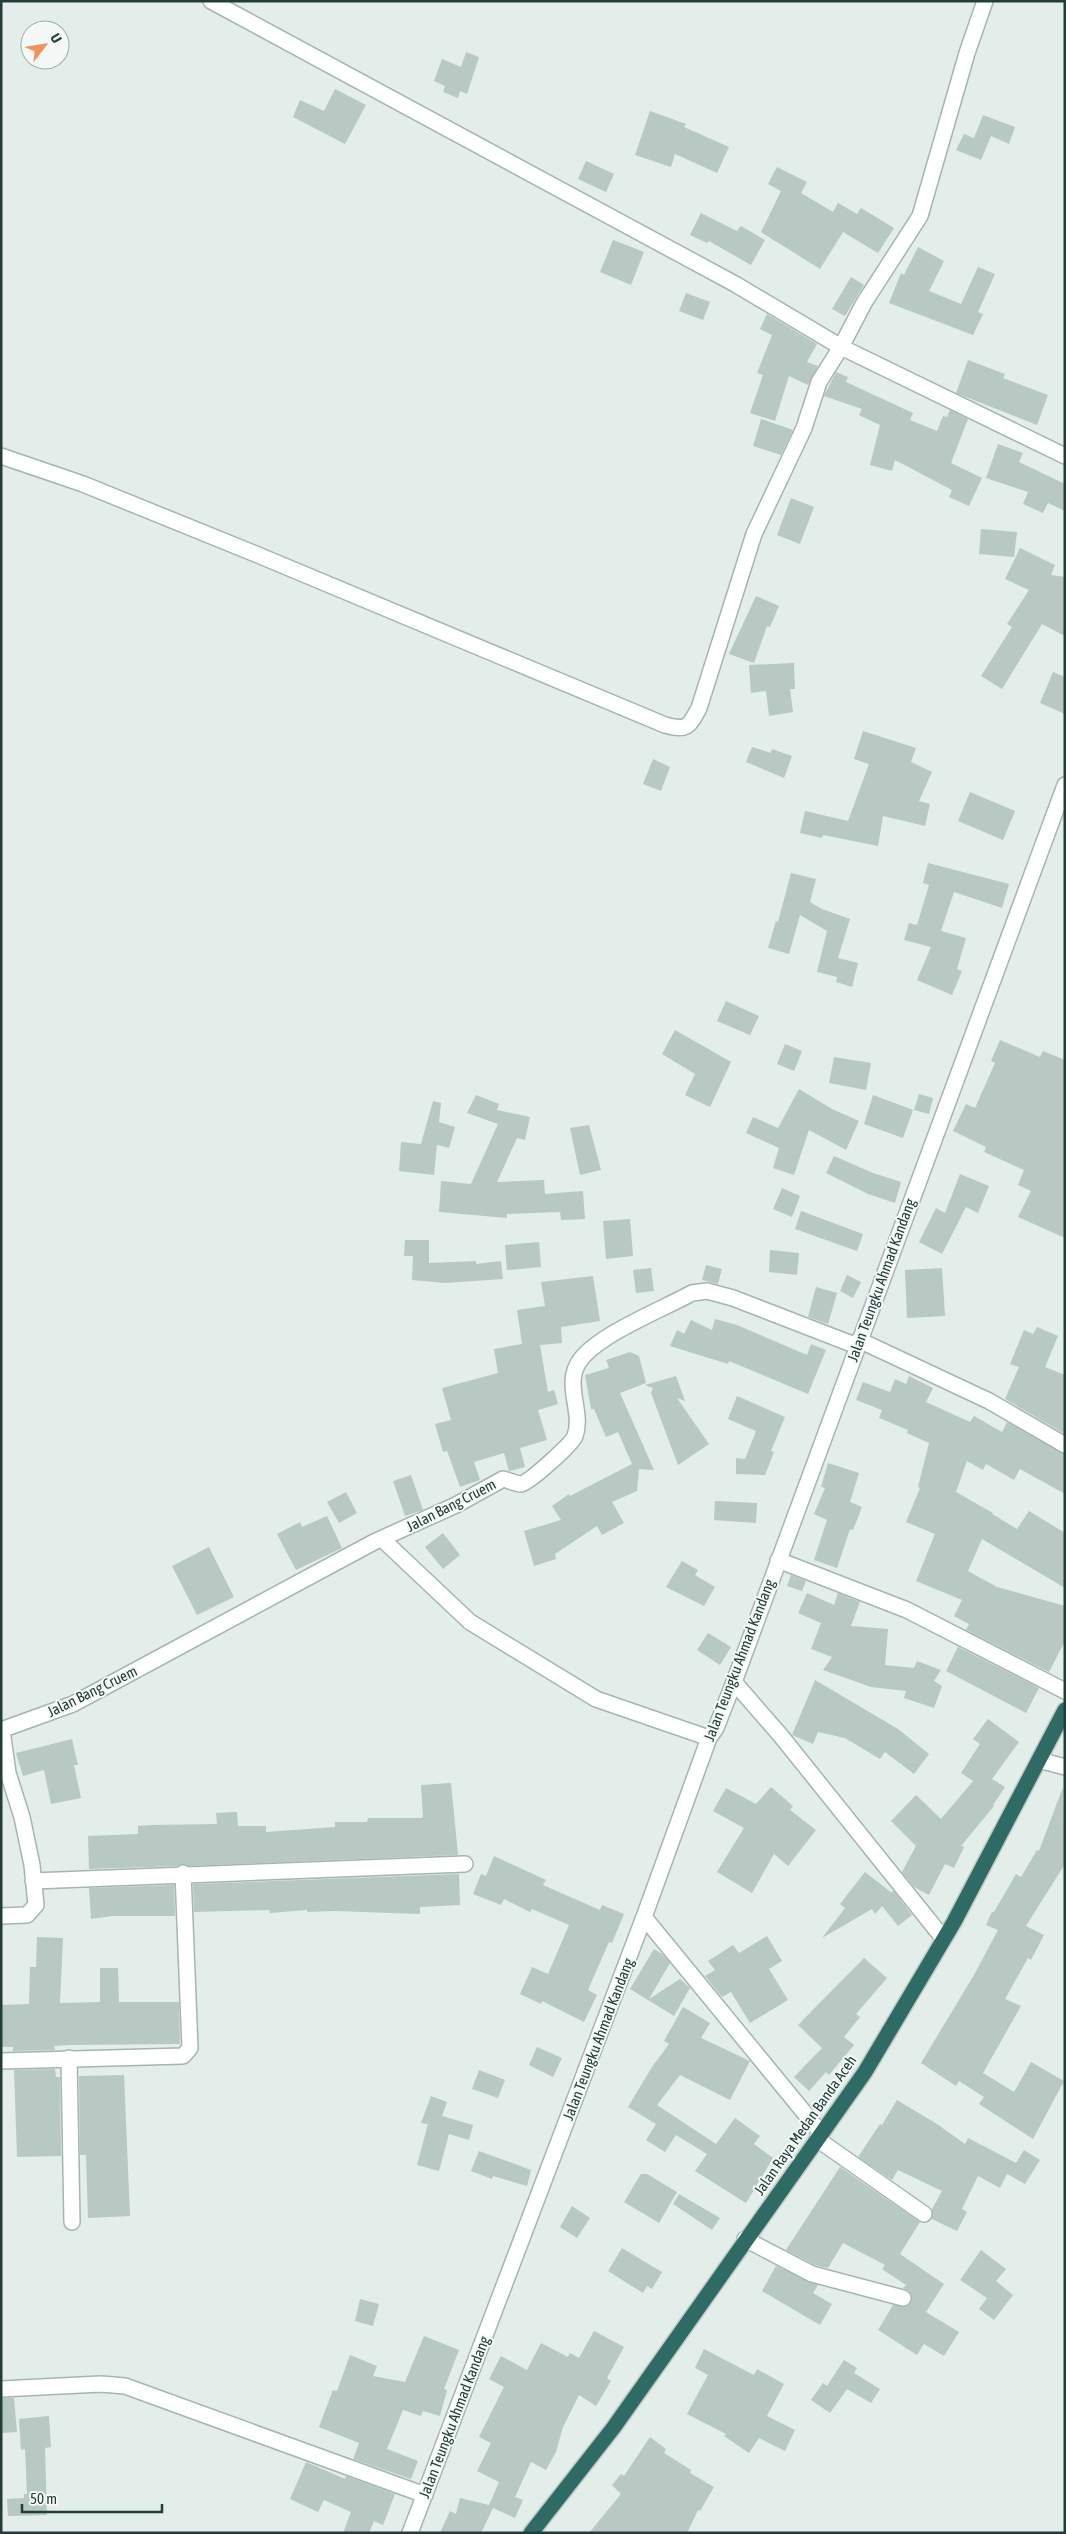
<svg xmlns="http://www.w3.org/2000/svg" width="1066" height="2534" viewBox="0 0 1066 2534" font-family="'Asap Condensed',sans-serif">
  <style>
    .building { fill: #b8c8c3 }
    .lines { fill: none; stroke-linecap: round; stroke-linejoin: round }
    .street-casing { stroke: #a5b5b2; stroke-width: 18 }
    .highway-casing { stroke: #c1c9c8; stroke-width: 18 }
    .street { stroke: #fff; stroke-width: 15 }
    .highway { stroke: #2e6b65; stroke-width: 15 }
    .labels { text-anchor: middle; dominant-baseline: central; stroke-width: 4; stroke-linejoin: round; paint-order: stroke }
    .street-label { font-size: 15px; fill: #223e3a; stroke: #f4f9f7 }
  </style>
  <rect width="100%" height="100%" fill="#e3edea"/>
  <path class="building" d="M 466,52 L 479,57 L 467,94 L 460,91 L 458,98 L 443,92 L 445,86 L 434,81 L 442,59 L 461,67 Z
    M 335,89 L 366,105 L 345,144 L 293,117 L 300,100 L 324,111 Z
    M 650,111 L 686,124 L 684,127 L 729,147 L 717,173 L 675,154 L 671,167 L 635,155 Z
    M 983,115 L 1015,127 L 1009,144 L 991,136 L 981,160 L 956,150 L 964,134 L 974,138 Z
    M 586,161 L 614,174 L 606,192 L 578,179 Z
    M 777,167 L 807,182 L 801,193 L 833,212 L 838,203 L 857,214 L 861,208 L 894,228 L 878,253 L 843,232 L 820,269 L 761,232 L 781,191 L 768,184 Z
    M 701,213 L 737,231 L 741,226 L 765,240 L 751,265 L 709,241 L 707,243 L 690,235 Z
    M 613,240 L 644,252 L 631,285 L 600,272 Z
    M 918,247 L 944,261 L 929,291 L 961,304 L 978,267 L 995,274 L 978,312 L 983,314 L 973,335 L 889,303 L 901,273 L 904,275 Z
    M 851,277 L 864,285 L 845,316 L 832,309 Z
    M 686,293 L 710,302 L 703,320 L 679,311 Z
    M 767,314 L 817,344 L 807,362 L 818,366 L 808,385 L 789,376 L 775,421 L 750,413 L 763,375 L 757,373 L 772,335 L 760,329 Z
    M 968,360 L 1005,374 L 1003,378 L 1048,395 L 1037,425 L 956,393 Z
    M 836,372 L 848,377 L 846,382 L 913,413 L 910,420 L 937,431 L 943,416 L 947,417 L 950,410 L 968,419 L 951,463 L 982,478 L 969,506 L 949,497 L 952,490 L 895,460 L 892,471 L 870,465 L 880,425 L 859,415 L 862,409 L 824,396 Z
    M 761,419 L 793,430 L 781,455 L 753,446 Z
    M 998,444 L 1023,453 L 1019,462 L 1065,484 L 1065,511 L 1048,503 L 1043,513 L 1023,504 L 1028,492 L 986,478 Z
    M 791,498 L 814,507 L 800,544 L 777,535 Z
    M 981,529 L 1017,532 L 1014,557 L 979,554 Z
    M 1020,548 L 1055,565 L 1051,575 L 1065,577 L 1065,636 L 1042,624 L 1002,689 L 981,676 L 1012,627 L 1007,624 L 1029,590 L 1005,579 Z
    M 756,596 L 779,606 L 770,627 L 767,626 L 754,663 L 729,654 Z
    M 794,663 L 795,689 L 790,689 L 793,712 L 769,716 L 766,691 L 751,693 L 749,665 Z
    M 1053,672 L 1065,677 L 1065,714 L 1040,703 Z
    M 863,731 L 916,748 L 911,762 L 932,772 L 919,801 L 930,804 L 925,826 L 883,816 L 878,846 L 823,835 L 822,838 L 800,833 L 805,811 L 848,821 L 869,764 L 854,759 Z
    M 752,747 L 771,753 L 772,749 L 792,756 L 784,778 L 746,762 Z
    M 653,759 L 670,767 L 661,791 L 643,784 Z
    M 970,792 L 1015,811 L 1003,840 L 958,821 Z
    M 928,863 L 1009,884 L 1002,908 L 954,892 L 941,931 L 966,938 L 957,969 L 962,971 L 952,995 L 917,980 L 931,947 L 904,940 L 909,923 L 917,925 L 929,885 L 923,883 Z
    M 791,873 L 816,879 L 810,902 L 822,909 L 850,919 L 838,958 L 858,963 L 852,987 L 836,982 L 837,977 L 817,972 L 827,931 L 800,915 L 789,954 L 768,948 L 776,921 L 778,922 Z
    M 726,1001 L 759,1016 L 750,1035 L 717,1021 Z
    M 675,1030 L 731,1062 L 710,1107 L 685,1095 L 695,1074 L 662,1054 Z
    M 1000,1040 L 1040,1057 L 1043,1051 L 1065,1060 L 1065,1238 L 1018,1217 L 1031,1191 L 1018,1185 L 1024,1170 L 984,1152 L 986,1147 L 953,1131 L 966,1104 L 975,1108 L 995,1063 L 991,1061 Z
    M 785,1044 L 802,1051 L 794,1071 L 777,1064 Z
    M 834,1057 L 871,1063 L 866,1090 L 829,1083 Z
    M 799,1089 L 832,1109 L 859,1121 L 846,1150 L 809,1130 L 794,1175 L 773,1168 L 779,1148 L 746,1133 L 753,1117 L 778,1128 Z
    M 919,1094 L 933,1098 L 929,1114 L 914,1110 Z
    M 476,1095 L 499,1104 L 497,1110 L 530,1117 L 525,1140 L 517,1138 L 497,1182 L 544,1180 L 545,1194 L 583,1191 L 585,1219 L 561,1220 L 560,1212 L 507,1214 L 507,1218 L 439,1212 L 441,1181 L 471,1184 L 498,1124 L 467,1113 Z
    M 873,1095 L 913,1110 L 903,1138 L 864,1124 Z
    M 433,1101 L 441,1103 L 439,1122 L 455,1127 L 449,1148 L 437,1145 L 434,1175 L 399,1171 L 401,1142 L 421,1144 Z
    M 589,1125 L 601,1170 L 580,1175 L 570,1128 Z
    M 834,1156 L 873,1173 L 901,1182 L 895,1203 L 868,1194 L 826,1173 Z
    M 960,1174 L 989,1186 L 978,1213 L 966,1207 L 942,1254 L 919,1242 L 936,1208 L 945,1213 Z
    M 782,1188 L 800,1196 L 792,1217 L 773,1209 Z
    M 801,1211 L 863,1234 L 857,1251 L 795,1229 Z
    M 630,1219 L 633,1256 L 606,1259 L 603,1221 Z
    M 405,1240 L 429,1240 L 429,1263 L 476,1261 L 476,1264 L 501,1261 L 503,1279 L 445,1283 L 412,1280 L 413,1256 L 404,1256 Z
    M 539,1242 L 541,1267 L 507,1270 L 505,1245 Z
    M 770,1250 L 799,1253 L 797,1275 L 769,1272 Z
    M 706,1265 L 722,1269 L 718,1284 L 702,1280 Z
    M 651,1268 L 654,1291 L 636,1293 L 633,1270 Z
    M 942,1268 L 945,1316 L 907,1318 L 905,1270 Z
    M 847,1275 L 861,1282 L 853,1298 L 840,1291 Z
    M 593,1276 L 600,1321 L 561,1327 L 562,1343 L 540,1345 L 548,1392 L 554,1390 L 558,1404 L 538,1410 L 547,1440 L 520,1448 L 525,1467 L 509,1471 L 504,1453 L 474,1462 L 480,1480 L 460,1487 L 447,1451 L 443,1452 L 435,1424 L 451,1420 L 442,1388 L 498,1373 L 494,1349 L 522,1344 L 517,1310 L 545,1306 L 541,1282 Z
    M 816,1287 L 837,1293 L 828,1324 L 808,1317 Z
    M 715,1319 L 737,1325 L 807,1355 L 811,1344 L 826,1350 L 808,1394 L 729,1361 L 728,1364 L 670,1346 L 677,1330 L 684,1334 L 691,1320 L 712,1330 Z
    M 1037,1327 L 1058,1336 L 1045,1367 L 1065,1375 L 1065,1434 L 1005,1399 L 1019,1367 L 1010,1364 L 1024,1330 L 1033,1334 Z
    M 630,1352 L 639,1356 L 646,1383 L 620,1393 L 654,1470 L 639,1469 L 637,1491 L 612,1502 L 624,1523 L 602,1535 L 597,1526 L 555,1554 L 556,1559 L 534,1566 L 524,1531 L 561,1520 L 552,1506 L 569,1494 L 570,1496 L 632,1464 L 618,1432 L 606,1437 L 594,1409 L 591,1409 L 585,1375 L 609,1368 L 606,1360 Z
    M 676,1376 L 685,1401 L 677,1398 L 709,1444 L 678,1465 L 651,1393 L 653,1388 L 645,1385 Z
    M 909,1376 L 933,1388 L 926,1402 L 970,1422 L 974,1416 L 1002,1432 L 1007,1422 L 1065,1454 L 1065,1494 L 1020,1469 L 1014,1480 L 986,1464 L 983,1470 L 967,1461 L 956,1492 L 993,1513 L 992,1514 L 1017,1529 L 1029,1511 L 1065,1533 L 1065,1588 L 982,1539 L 968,1571 L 997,1587 L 1065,1606 L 1065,1641 L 1049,1672 L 966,1630 L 969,1624 L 954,1616 L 962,1600 L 916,1581 L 935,1534 L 906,1522 L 920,1488 L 918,1487 L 929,1443 L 907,1433 L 908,1430 L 879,1418 L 882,1410 L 856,1400 L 863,1382 L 890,1392 L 895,1379 L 906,1384 Z
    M 737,1396 L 785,1417 L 771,1451 L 774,1452 L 765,1475 L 736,1474 L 736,1458 L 745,1459 L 756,1431 L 728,1419 Z
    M 828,1463 L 859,1473 L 850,1502 L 862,1507 L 853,1530 L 850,1529 L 837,1568 L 814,1560 L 827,1520 L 814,1514 L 825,1488 L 821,1487 Z
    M 411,1475 L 423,1510 L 405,1516 L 393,1481 Z
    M 346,1492 L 357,1513 L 339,1523 L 327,1502 Z
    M 715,1501 L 757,1503 L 756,1523 L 714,1520 Z
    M 327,1516 L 342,1548 L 296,1570 L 277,1534 L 300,1522 L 302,1527 Z
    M 443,1533 L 460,1555 L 443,1569 L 425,1547 Z
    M 209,1547 L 234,1597 L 197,1615 L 172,1566 Z
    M 682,1561 L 698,1570 L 695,1575 L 715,1587 L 704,1606 L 666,1587 Z
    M 791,1575 L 806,1581 L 802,1591 L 787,1586 Z
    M 807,1593 L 834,1605 L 838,1593 L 860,1602 L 851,1626 L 888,1629 L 885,1665 L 914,1668 L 917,1661 L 941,1670 L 934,1681 L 942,1686 L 934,1708 L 904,1698 L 906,1691 L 871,1687 L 823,1670 L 832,1657 L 811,1649 L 821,1623 L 798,1613 Z
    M 708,1633 L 731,1647 L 720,1665 L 697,1650 Z
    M 958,1647 L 1039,1688 L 1026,1713 L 946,1671 Z
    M 815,1680 L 898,1729 L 929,1754 L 914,1774 L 885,1752 L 880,1759 L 845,1738 L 818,1732 L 813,1744 L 792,1735 Z
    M 988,1719 L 1019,1742 L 992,1779 L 1005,1787 L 993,1805 L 994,1806 L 961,1846 L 964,1847 L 954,1868 L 945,1864 L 929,1895 L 914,1887 L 902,1872 L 916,1846 L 891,1821 L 916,1795 L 941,1819 L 973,1781 L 961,1773 L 980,1744 L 973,1739 Z
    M 72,1739 L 78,1765 L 74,1765 L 81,1798 L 51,1804 L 44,1770 L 23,1776 L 16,1753 Z
    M 451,1783 L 458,1855 L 188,1866 L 182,1864 L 177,1866 L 89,1869 L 88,1836 L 138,1834 L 138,1826 L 152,1825 L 217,1824 L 216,1813 L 237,1812 L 238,1826 L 266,1826 L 266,1832 L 335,1827 L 335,1822 L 367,1822 L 368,1818 L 421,1818 L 423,1817 L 421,1785 Z
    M 771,1787 L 793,1806 L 790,1810 L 816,1830 L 788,1866 L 774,1854 L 752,1893 L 717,1872 L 744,1828 L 713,1811 L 726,1788 L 756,1804 Z
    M 1063,1787 L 1065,1864 L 1026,1926 L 1044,1935 L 1031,1960 L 1028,1958 L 1005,1999 L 1021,2006 L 983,2073 L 1014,2092 L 1031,2062 L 1064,2081 L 1033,2139 L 979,2104 L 984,2097 L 959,2081 L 956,2086 L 921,2063 L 974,1975 L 998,1930 L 986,1925 L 992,1912 L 994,1912 L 1016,1874 L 1021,1877 L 1037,1850 L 1039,1851 Z
    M 494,1856 L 546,1880 L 543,1885 L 600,1910 L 602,1905 L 624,1914 L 612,1943 L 609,1942 L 588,1990 L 597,1995 L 584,2022 L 542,2001 L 541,2004 L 520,1994 L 532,1967 L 548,1974 L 569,1925 L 532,1909 L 530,1912 L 504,1899 L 501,1905 L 473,1894 L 481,1874 L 486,1876 Z
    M 865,1872 L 892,1893 L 893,1890 L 912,1915 L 898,1926 L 882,1906 L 875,1914 L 872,1909 L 822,1938 L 845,1908 L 840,1904 Z
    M 459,1874 L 460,1905 L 420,1907 L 420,1914 L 335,1911 L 307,1912 L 307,1910 L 270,1913 L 269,1910 L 194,1912 L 193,1884 Z
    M 174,1885 L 175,1916 L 112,1916 L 91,1919 L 89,1888 Z
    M 767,1936 L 782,1961 L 769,1969 L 788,2000 L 750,2023 L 731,1992 L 722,1997 L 705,1976 L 715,1970 L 708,1961 L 733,1945 L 739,1953 Z
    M 37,1937 L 63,1938 L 60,2003 L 100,2002 L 100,1968 L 118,1968 L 119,2002 L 179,2002 L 180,2044 L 69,2045 L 54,2046 L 55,2050 L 13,2051 L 13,2047 L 1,2047 L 1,2005 L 29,2004 L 30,1967 L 36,1967 Z
    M 654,1949 L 662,1954 L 670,1963 L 649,1999 L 680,1979 L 690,1988 L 674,2016 L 630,1989 Z
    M 864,1958 L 887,1978 L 856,2014 L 860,2017 L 844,2037 L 854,2045 L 829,2075 L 826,2072 L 809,2091 L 794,2077 L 822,2048 L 798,2025 Z
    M 683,2007 L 710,2023 L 701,2038 L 750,2061 L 730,2100 L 680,2075 L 657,2105 L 716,2144 L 735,2118 L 760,2136 L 754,2144 L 773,2158 L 746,2203 L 695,2171 L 707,2154 L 676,2135 L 665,2152 L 646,2140 L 656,2124 L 628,2107 L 652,2067 L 669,2044 L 664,2041 Z
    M 537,2047 L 562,2058 L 553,2077 L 529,2065 Z
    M 55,2069 L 56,2077 L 60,2077 L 61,2156 L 17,2157 L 14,2070 Z
    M 479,2070 L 505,2080 L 498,2098 L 472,2089 Z
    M 124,2075 L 130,2216 L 88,2218 L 86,2155 L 80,2155 L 79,2076 Z
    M 431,2096 L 447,2102 L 442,2116 L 473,2125 L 469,2140 L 449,2134 L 439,2171 L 417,2165 L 428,2124 L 421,2123 Z
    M 897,2100 L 937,2124 L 965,2144 L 968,2138 L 1016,2163 L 1024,2150 L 1040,2160 L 1025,2184 L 1007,2174 L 1000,2188 L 978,2176 L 962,2209 L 967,2212 L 957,2231 L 932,2219 L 932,2209 L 942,2191 L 898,2170 L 892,2180 L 858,2157 L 880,2124 L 882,2125 Z
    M 479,2151 L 531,2170 L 527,2186 L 493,2176 L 492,2179 L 471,2171 Z
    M 840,2167 L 920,2222 L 900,2254 L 944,2284 L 926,2312 L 959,2332 L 944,2356 L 924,2344 L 917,2355 L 878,2330 L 893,2305 L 906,2307 L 912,2300 L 910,2292 L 903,2288 L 906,2285 L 882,2269 L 885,2265 L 843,2243 L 828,2268 L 815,2265 L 786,2250 Z
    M 641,2174 L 647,2174 L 677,2192 L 659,2223 L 624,2202 Z
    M 679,2194 L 720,2218 L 712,2230 L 673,2204 Z
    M 572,2206 L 590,2218 L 577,2238 L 560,2227 Z
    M 622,2248 L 662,2272 L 652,2289 L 647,2286 L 643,2293 L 608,2271 Z
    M 981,2250 L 1006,2269 L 996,2281 L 1013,2295 L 994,2320 L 979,2309 L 987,2298 L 960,2280 Z
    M 776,2266 L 818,2285 L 813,2293 L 832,2304 L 820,2325 L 762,2291 Z
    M 360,2299 L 379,2304 L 373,2326 L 355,2321 Z
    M 594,2331 L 624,2347 L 607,2378 L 611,2381 L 596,2406 L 579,2395 L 563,2427 L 556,2452 L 546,2470 L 531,2462 L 515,2497 L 523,2500 L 515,2518 L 493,2508 L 481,2533 L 440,2533 L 450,2511 L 456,2514 L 460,2498 L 489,2505 L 499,2482 L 477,2471 L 491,2443 L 479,2437 L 504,2387 L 489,2379 L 501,2356 L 527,2370 L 541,2343 L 568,2357 L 570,2353 L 579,2358 Z
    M 424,2336 L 459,2350 L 444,2389 L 447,2390 L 440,2416 L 423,2411 L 421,2416 L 403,2410 L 387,2449 L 418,2461 L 411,2479 L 353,2459 L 359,2443 L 319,2427 L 333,2390 L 337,2391 L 350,2355 L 377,2366 L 373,2376 L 405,2382 Z
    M 704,2349 L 754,2375 L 757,2369 L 784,2384 L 767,2416 L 795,2430 L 785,2451 L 759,2438 L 749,2453 L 724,2436 L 726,2434 L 687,2414 L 708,2375 L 695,2368 Z
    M 844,2360 L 857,2368 L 854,2373 L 880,2389 L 871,2403 L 847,2389 L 830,2413 L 811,2400 L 823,2383 L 827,2386 Z
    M 1,2398 L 14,2398 L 17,2432 L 1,2433 Z
    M 49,2416 L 51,2447 L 45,2448 L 47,2515 L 8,2516 L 7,2499 L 24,2498 L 24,2494 L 27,2494 L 25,2449 L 21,2450 L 19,2419 Z
    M 650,2437 L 666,2449 L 664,2453 L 691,2470 L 690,2473 L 714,2487 L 700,2511 L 698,2510 L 687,2533 L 589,2533 L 621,2494 L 612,2485 L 621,2474 L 624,2476 Z
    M 306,2462 L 345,2479 L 346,2476 L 395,2494 L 383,2525 L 374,2521 L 369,2533 L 343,2533 L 351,2512 L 324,2500 L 318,2512 L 290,2499 Z"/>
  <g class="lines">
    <g class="street-casing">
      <path id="street" d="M 211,1 L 735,284 L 841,347 L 1065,456
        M 1,456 L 83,484 L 258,555 L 665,725 C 687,731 689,727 699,708 L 754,534 L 804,428 L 819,382 L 841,347 L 864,303 L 920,216 L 967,53 L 985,1
        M 859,1340 L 989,1401 L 1065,1445
        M 382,1539 L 470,1622 L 596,1699 L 709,1738
        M 778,1560 L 907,1610 L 1065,1691
        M 734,1682 L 781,1736 L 943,1938
        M 1,1730 L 73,1704 L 374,1542 L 456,1505 L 503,1479 C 508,1480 516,1484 521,1484 C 530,1482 572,1444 575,1436 C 584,1411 562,1383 581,1359 C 602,1333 661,1310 692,1293 L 707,1291 L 733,1298 L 857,1346
        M 1039,1760 L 1065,1767
        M 33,1881 L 465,1864
        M 1,1916 L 27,1915 L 36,1905 L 32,1865 L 22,1817 L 8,1773 L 2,1730
        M 644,1917 L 821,2133
        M 69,2058 L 72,2222
        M 1,2061 L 183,2056 L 190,2048 L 183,1873
        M 817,2139 L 924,2214
        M 745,2239 L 812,2274 L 903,2298
        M 1,2389 L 101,2384 L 125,2386 L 425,2495
        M 410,2533 L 644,1917 L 709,1738 L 716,1728 L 734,1682 L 1065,785"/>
    </g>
    <g class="highway-casing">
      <path id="highway" d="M 531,2533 L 614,2427 L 865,2072 L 954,1922 L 1065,1710"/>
    </g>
    <use href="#street" class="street"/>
    <use href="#highway" class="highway"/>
  </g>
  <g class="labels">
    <g class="street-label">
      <text transform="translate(881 1280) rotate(-70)">Jalan Teungku Ahmad Kandang</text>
      <text transform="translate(451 1505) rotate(-27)">Jalan Bang Cruem</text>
      <text transform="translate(739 1660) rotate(-69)">Jalan Teungku Ahmad Kandang</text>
      <text transform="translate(92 1691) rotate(-26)">Jalan Bang Cruem</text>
      <text transform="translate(598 2039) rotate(-69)">Jalan Teungku Ahmad Kandang</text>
      <text transform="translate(805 2125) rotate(-55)">Jalan Raya Medan Banda Aceh</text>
      <text transform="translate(454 2417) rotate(-69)">Jalan Teungku Ahmad Kandang</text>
    </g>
  </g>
  <rect width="1066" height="2534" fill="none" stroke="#223e3a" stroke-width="5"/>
  <g transform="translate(45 45) rotate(59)"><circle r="24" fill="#f4f9f7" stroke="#a0aeab"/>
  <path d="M0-4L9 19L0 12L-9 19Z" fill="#f3915b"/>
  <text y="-8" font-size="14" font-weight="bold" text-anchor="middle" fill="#223e3a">U</text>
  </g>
  <path d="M22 2504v8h140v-8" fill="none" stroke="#223e3a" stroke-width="2.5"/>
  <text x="30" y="2504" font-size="15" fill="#223e3a" stroke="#f4f9f7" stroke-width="4" paint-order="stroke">50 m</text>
</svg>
